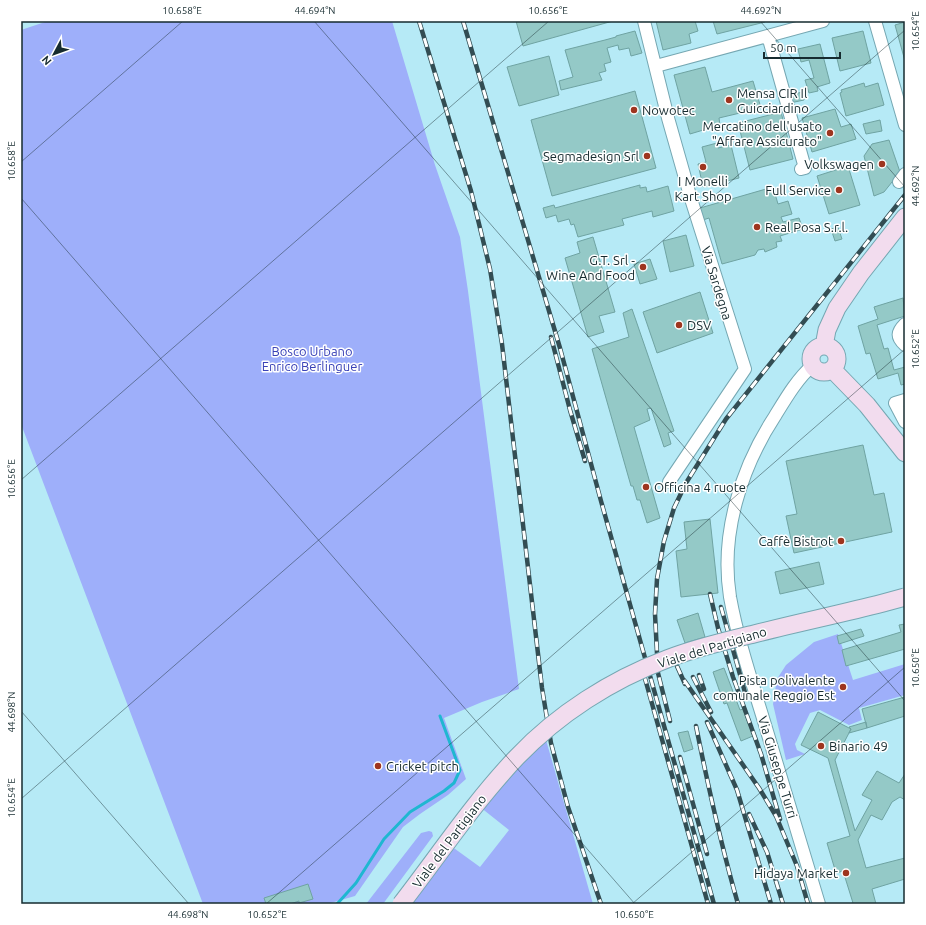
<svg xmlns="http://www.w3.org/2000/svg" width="926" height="925" viewBox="0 0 926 925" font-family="Ubuntu,sans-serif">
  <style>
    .green { fill: #9eaffa }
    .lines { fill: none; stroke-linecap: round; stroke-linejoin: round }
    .stream { stroke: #1fb7d1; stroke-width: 3 }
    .building { fill: #94c9c7; stroke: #6fa3a2 }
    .street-casing { stroke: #75a7b2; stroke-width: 14 }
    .secondary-casing { stroke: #75a7b2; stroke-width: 19 }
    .street { stroke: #fff; stroke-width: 12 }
    .secondary { stroke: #f2dcee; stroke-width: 17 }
    .rail-casing { stroke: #334d53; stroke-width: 4.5 }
    .rail { stroke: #fff; stroke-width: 3; stroke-dasharray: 9; stroke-linecap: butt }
    .secondary-bridge-casing { stroke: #75a7b2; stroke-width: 19; stroke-linecap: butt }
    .secondary-bridge { stroke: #f2dcee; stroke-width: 17 }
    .ticks { fill: none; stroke: #162b2f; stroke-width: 1; stroke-opacity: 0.45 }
    .poi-dot { fill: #9e351f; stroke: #fff; stroke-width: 1.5 }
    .labels { text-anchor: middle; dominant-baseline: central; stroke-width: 3; stroke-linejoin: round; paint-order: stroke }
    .poi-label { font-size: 13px; fill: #162b2f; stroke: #fff; text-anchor: end }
    .street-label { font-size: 13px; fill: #162b2f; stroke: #fff }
    .park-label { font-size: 13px; fill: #3a42b7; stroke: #fff }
    .neatline { fill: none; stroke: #162b2f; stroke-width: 1.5 }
    .ticks-label { font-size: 10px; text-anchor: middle; fill: #162b2f }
  </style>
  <rect width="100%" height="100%" fill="#b6eaf6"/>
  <path class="green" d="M 48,21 L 392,21 L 435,165 L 460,237 L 468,291 L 519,689 L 482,702 L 444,718 L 466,779 L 448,795 L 420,814 L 403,827 L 355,896 L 327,904 L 203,904 L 21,424 L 21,30 Z
    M 838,634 L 853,680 L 905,664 L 905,695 L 859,708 L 862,720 L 849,725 L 820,710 L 810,713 L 795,744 L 797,750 L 805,754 L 786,760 L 773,704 L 777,679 L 786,665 L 814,642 Z
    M 546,740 L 593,904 L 407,904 L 451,846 L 480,867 L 509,830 L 480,807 Z
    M 429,831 L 432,832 L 433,836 L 383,904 L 366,904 L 421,833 Z"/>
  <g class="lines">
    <path class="stream" d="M 337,904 L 356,883 L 384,839 L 410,812 L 444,791 L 454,783 L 460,770 L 440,716"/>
  </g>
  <path class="building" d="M 516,21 L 613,21 L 523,46 Z
    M 656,21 L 695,21 L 698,31 L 689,34 L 691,43 L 663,50 Z
    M 713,21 L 764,21 L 765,22 L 717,34 Z
    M 905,22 L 905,61 L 895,25 Z
    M 635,31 L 642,53 L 631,56 L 629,48 L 619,50 L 618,45 L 607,48 L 611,62 L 604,64 L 606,71 L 599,73 L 602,80 L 561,90 L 559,81 L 573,77 L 565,50 L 605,40 L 616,37 L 616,36 Z
    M 863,31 L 871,63 L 840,71 L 832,38 Z
    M 820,44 L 830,83 L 817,87 L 818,91 L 809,93 L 805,80 L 814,78 L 809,60 L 801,62 L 798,49 Z
    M 549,56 L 559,95 L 519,106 L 507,67 Z
    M 705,67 L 712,92 L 753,81 L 761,108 L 719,118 L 720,125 L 690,134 L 674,75 Z
    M 864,83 L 865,87 L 878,83 L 884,105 L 846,116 L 840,93 L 842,92 L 841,90 Z
    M 635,91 L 656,168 L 552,196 L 531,120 Z
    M 803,92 L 804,100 L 790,103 L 789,95 Z
    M 835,109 L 841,127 L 851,124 L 856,139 L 812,152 L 802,118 Z
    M 781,112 L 793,159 L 750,170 L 738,123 Z
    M 880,120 L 882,131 L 866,134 L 863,124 Z
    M 889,140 L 900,172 L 884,192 L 874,196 L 864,156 L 872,144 Z
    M 717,143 L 718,148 L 731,145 L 739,178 L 703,187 L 698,164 L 706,162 L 702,147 Z
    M 848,166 L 860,205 L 829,214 L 817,176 Z
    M 640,185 L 640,188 L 646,187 L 647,192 L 668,186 L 674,211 L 653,217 L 652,211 L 622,219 L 624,225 L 578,237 L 574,224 L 571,225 L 569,219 L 558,222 L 556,215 L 546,218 L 543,208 L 554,205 L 555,208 Z
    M 773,187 L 778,204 L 788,201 L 792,214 L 781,217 L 783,222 L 799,218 L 803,229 L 780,236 L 782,241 L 776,242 L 777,247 L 765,252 L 764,249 L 758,250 L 755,255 L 722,264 L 709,218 L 703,220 L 700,208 Z
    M 838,227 L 842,239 L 835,241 L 831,229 Z
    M 686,235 L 694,266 L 670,272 L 663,241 Z
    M 593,237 L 615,312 L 599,316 L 604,332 L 588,337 L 565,258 L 580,253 L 577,242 Z
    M 650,259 L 657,279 L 640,284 L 634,264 Z
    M 700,292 L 713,333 L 657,353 L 643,312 Z
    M 903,298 L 905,316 L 877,325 L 884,349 L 888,348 L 894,370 L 905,367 L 905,384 L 901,385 L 898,373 L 878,379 L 870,353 L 866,354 L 858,326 L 878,319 L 874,307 Z
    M 632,309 L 674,431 L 668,433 L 671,444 L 664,447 L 651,408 L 647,409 L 650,420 L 634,427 L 660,518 L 647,523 L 640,500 L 637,500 L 633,486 L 631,486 L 592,349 L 629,337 L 623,313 Z
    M 863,445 L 874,495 L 884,493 L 892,532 L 794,553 L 786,516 L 797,514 L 786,461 Z
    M 710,519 L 718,593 L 681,597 L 676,551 L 687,549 L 684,522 Z
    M 819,562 L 824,584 L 780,594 L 775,572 Z
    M 698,613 L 705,637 L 685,643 L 677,620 Z
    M 905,624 L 905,649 L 846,666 L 842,650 L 901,632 L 899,625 Z
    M 861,629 L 864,636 L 839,644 L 837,636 Z
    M 724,668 L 740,710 L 743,709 L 753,736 L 741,741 L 727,703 L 724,704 L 713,672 Z
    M 905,697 L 905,716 L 867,728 L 862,709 Z
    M 818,712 L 851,729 L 835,760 L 855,831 L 872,800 L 862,795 L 877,771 L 899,783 L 905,774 L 905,800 L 900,797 L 892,802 L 882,820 L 871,815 L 858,840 L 866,868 L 905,858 L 905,879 L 872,889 L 876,904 L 849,904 L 853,903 L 843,871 L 836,873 L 827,843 L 850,836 L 828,758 L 801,745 Z
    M 866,722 L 867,728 L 849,733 L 851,729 L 849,727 Z
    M 688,731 L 693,749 L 684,752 L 678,733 Z
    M 308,884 L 313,899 L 299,903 L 299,901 L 290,904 L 266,904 L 264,898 Z"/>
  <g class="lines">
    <g class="street-casing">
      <path id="street" d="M 644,21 L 668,118 L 691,199 L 745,369 L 669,482
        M 875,21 L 905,125
        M 768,36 L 805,168 L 801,169
        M 656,66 L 823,21
        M 899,182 L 905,174
        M 905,324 C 897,332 896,337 905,345
        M 813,365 C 797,379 786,398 775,416 C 741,468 720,534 730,597 C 738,641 753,685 766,728 C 784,786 801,845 819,904
        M 905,400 L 895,403 L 905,422"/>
    </g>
    <g class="secondary-casing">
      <path id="secondary" d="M 824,346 L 827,330 L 837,308 L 861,273 L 905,217
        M811 359a13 13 0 1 1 26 0a13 13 0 1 1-26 0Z
        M 832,369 L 867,405 L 905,453"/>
    </g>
    <use href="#street" class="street"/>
    <use href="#secondary" class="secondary"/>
    <g class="rail-casing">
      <path id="rail" d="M 419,21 L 471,191 L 490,269 L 502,344 L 542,688 L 551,743 L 568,807 L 601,904
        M 463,21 L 560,348 L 601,501 L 714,904
        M 551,337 L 570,410 L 585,461
        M 710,594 L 718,628 L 733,677 L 761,754 L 780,819
        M 721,607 L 746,696
        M 677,666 L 685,684
        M 644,675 L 708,904
        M 699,675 L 704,689
        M 693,677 L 711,712
        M 684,680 L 759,788 L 776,816 L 797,866 L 808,904
        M 670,721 L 658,673 L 655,614 L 657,579 L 664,541 L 674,508 L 686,483 L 726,419 L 905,195
        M 707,722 L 737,790 L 771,904
        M 696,726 C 708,786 721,845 738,904
        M 680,757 L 707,854
        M 749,814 L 767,852 L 783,904"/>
    </g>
    <use href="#rail" class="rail"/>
    <g class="secondary-bridge-casing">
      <path id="secondary-bridge" d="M 401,904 C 439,855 474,802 517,757 C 558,714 611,680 667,659 C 695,648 725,641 754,634 C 797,623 840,614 883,603 L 905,597"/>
    </g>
    <use href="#secondary-bridge" class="secondary-bridge"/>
  </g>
  <path class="ticks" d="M 314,21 L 905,701M 760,21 L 905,187M 21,162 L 183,21M 21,198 L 635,904M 21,480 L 549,21M 21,711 L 189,904M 21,799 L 905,30M 266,904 L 905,349M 632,904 L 905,667"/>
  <g class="poi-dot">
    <circle cx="729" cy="100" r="4"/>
    <circle cx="634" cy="110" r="4"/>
    <circle cx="830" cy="133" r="4"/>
    <circle cx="647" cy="156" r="4"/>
    <circle cx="882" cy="164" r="4"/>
    <circle cx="703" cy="167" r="4"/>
    <circle cx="839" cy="190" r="4"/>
    <circle cx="757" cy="227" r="4"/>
    <circle cx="643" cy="267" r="4"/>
    <circle cx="679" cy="325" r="4"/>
    <circle cx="646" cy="487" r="4"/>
    <circle cx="841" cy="541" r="4"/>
    <circle cx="843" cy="687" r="4"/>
    <circle cx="821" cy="746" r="4"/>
    <circle cx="378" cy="766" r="4"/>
    <circle cx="846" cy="873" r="4"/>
  </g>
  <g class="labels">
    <g class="poi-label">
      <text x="737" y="93" text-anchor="start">Mensa CIR Il<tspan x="737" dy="15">Guicciardino</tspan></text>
      <text x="642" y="110" text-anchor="start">Nowotec</text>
      <text x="822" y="126">Mercatino dell'usato<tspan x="822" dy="15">"Affare Assicurato"</tspan></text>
      <text x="639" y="156">Segmadesign Srl</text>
      <text x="874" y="164">Volkswagen</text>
      <text x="703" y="181" text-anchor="middle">I Monelli<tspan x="703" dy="15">Kart Shop</tspan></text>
      <text x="831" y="190">Full Service</text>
      <text x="765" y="227" text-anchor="start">Real Posa S.r.l.</text>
      <text x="635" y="260">G.T. Srl -<tspan x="635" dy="15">Wine And Food</tspan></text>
      <text x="687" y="325" text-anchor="start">DSV</text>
      <text x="654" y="487" text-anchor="start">Officina 4 ruote</text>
      <text x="833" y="541">Caffè Bistrot</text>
      <text x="835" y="680">Pista polivalente<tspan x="835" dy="15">comunale Reggio Est</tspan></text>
      <text x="829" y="746" text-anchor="start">Binario 49</text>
      <text x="386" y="766" text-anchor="start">Cricket pitch</text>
      <text x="838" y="873">Hidaya Market</text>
    </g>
    <g class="street-label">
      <text transform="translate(717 283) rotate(73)">Via Sardegna</text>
      <text transform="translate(712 647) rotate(-17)">Viale del Partigiano</text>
      <text transform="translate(778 767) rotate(73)">Via Giuseppe Turri</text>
      <text transform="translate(449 841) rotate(-53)">Viale del Partigiano</text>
    </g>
    <g class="park-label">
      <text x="312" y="351">Bosco Urbano<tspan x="312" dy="15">Enrico Berlinguer</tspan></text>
    </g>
  </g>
  <rect width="926" height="925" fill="none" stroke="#ffffff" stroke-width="44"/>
  <g transform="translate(54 54) rotate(229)" stroke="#ffffff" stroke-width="3" paint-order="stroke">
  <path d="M0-3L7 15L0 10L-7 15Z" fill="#162b2f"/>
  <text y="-6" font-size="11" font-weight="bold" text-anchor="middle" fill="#162b2f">N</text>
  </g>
  <path d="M764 52v6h76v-6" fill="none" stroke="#162b2f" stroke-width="2"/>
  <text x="770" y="52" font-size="12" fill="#162b2f" stroke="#ffffff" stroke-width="3" paint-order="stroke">50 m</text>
  <rect x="22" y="22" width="882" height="881" class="neatline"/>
  <g class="ticks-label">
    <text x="182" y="14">10.658°E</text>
    <text x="315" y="14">44.694°N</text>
    <text x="548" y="14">10.656°E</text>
    <text x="761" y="14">44.692°N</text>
    <text transform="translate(915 31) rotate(-90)" y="4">10.654°E</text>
    <text transform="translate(11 161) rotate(-90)" y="4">10.658°E</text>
    <text transform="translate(915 186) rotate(-90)" y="4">44.692°N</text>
    <text transform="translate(915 349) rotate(-90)" y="4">10.652°E</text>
    <text transform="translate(11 479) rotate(-90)" y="4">10.656°E</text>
    <text transform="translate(915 668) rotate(-90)" y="4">10.650°E</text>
    <text transform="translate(11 712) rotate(-90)" y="4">44.698°N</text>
    <text transform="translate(11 798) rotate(-90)" y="4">10.654°E</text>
    <text x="188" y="918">44.698°N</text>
    <text x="267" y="918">10.652°E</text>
    <text x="634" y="918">10.650°E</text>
  </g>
</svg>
